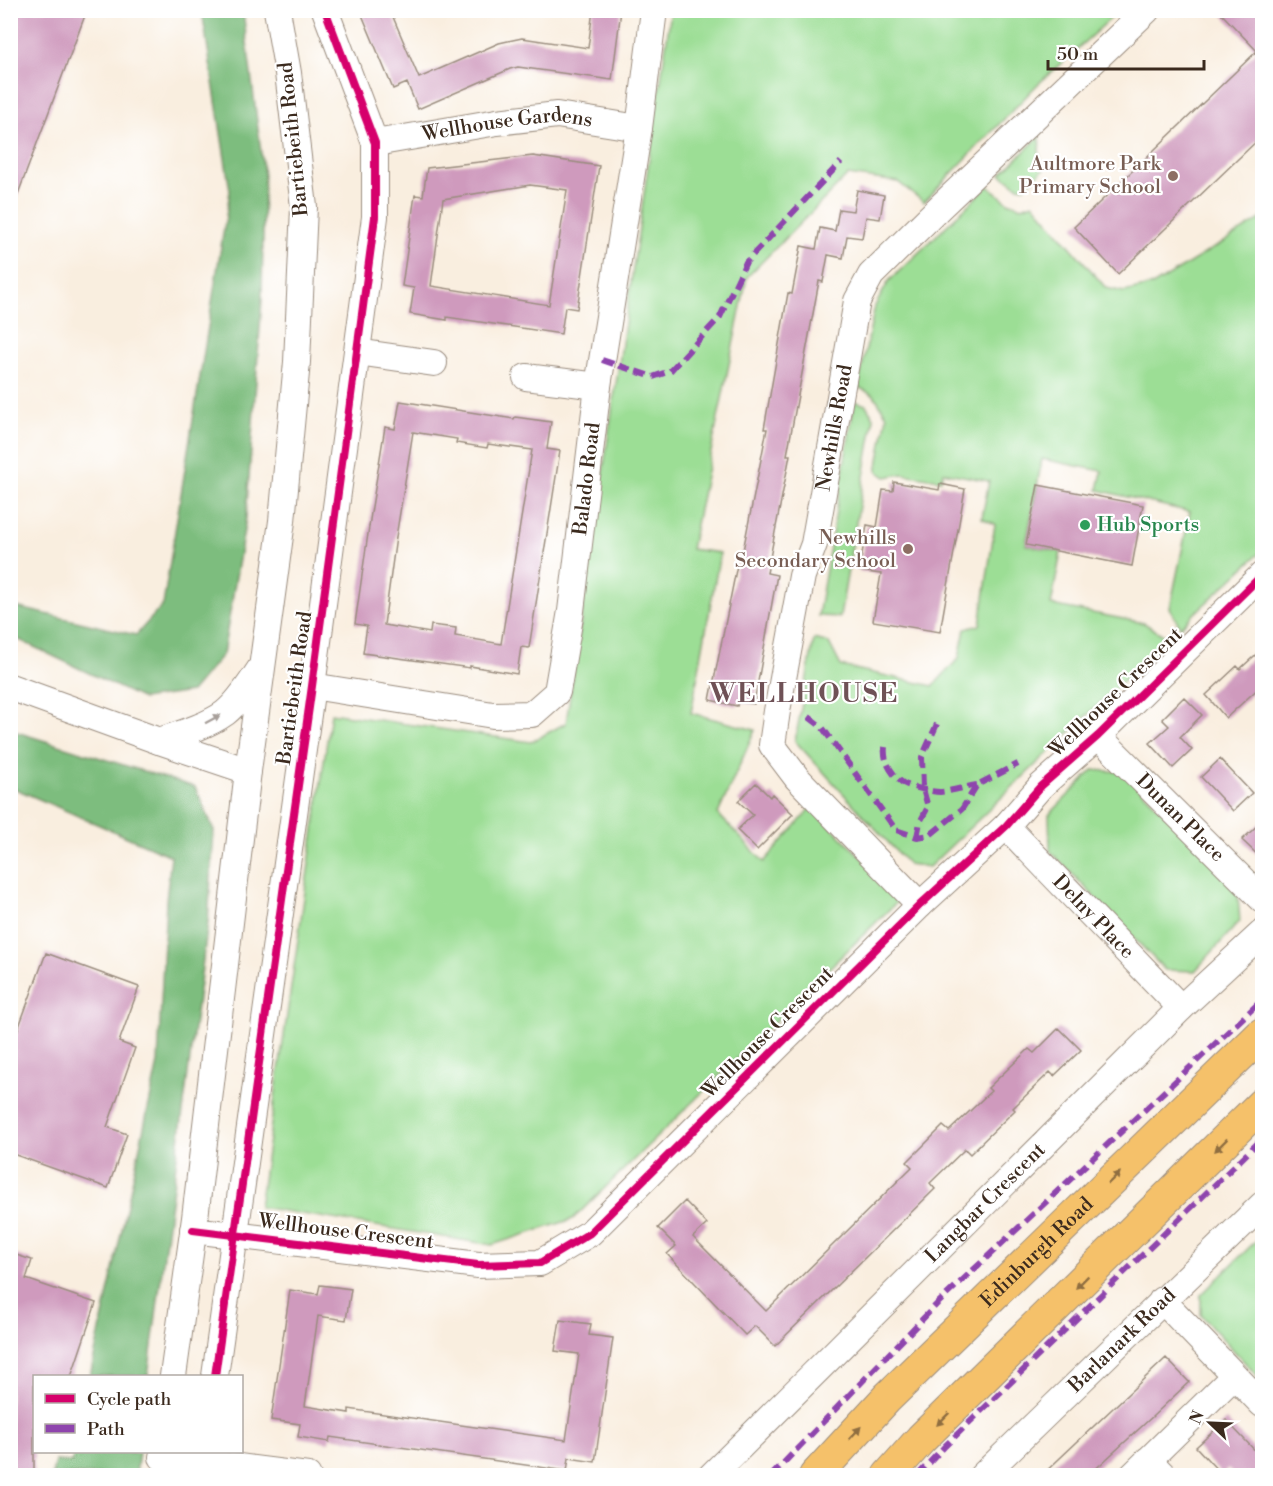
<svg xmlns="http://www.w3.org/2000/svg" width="1273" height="1486" viewBox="0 0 1273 1486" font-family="'Libre Bodoni',serif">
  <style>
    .green { fill: #9cde95; stroke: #6c845a; stroke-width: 1.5 }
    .forest { fill: #7dbd7e; stroke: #5c744e; stroke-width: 1.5 }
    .building { fill: #cf9abd; fill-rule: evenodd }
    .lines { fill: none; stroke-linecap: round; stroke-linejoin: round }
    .minor-casing { stroke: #9a8c7e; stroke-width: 28 }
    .major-casing { stroke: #9a8c7e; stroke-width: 34 }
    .minor { stroke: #fff; stroke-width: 26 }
    .major { stroke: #f5c16b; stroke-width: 32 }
    .quiet { stroke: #8e44ad; stroke-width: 6; stroke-dasharray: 12 6; stroke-linecap: butt }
    .cycleway-casing { stroke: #fff; stroke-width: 11 }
    .cycleway { stroke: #d6006c; stroke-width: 8 }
    .oneway { fill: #a79f9a }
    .oneway2 { fill: #8f6e41 }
    .education-dot { fill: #8d6e63; stroke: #fff; stroke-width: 2 }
    .leisure-dot { fill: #2e9e5b; stroke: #fff; stroke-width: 2 }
    .labels { text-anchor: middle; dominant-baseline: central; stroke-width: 4.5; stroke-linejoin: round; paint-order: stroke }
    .street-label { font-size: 20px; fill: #3b2a1e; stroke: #fff }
    .education-label { font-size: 20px; fill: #785e54; stroke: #fff; text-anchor: end }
    .leisure-label { font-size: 20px; fill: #27864d; stroke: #fff; text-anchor: start }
    .district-label { font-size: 26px; font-weight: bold; letter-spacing: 1.5px; fill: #6f5156; stroke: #fff }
  </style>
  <rect width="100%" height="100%" fill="#fff"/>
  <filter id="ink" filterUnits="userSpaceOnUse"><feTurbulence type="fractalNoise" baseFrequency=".0167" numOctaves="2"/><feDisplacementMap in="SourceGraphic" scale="12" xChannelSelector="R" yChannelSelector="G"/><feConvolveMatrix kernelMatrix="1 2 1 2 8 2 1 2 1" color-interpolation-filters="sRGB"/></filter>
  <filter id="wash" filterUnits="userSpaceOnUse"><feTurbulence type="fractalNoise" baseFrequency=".008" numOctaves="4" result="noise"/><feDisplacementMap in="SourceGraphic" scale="24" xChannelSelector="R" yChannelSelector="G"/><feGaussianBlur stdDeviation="1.35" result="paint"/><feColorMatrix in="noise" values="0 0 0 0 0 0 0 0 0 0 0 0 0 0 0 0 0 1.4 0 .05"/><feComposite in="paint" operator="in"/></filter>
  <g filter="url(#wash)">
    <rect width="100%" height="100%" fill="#f9eedf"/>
    <path class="green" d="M 671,11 L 1119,11 L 1036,86 L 924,202 L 898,182 L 848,175 L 747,277 L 691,549 L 720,553 L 691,713 L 755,730 L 718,814 L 764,862 L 812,807 L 901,898 L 573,1219 L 492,1245 L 259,1207 L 331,713 L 531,742 L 566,723 Z
      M 1040,136 L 1039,154 L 1044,169 L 1025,187 L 1017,186 L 1001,174 Z
      M 988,186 L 1008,202 L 1022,207 L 1033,203 L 1106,288 L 1124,292 L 1154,285 L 1262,218 L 1262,551 L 1180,627 L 1170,608 L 1190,512 L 1098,490 L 1102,471 L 1042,459 L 1026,545 L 1061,552 L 1051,605 L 1144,623 L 1168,638 L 929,867 L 908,864 L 795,741 L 814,639 L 829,643 L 841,666 L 933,686 L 959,658 L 965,629 L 980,625 L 995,524 L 982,518 L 989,481 L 943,472 L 941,480 L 903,474 L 886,477 L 877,471 L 887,416 L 874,395 L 858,387 L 875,306 L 889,281 Z
      M 855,401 L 866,405 L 874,418 L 840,617 L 818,616 Z
      M 1093,770 L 1123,772 L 1237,886 L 1240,921 L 1195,971 L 1165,970 L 1050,851 L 1049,815 Z
      M 1262,1235 L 1262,1381 L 1201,1315 L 1201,1295 Z"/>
    <path class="forest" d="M 202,11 L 243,11 L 264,176 L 262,300 L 246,518 L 223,654 L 191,692 L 143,699 L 11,636 L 11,606 L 136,635 L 163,605 L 230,191 Z
      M 10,730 L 195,787 L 214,830 L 208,922 L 148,1376 L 90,1376 L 158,1063 L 166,901 L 171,856 L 11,787 Z
      M 74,1452 L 139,1452 L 136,1475 L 52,1475 L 55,1461 L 72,1462 Z"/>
    <g id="blocks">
      <path class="building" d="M 10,10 L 87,10 L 12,210 L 10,209 Z
        M 360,10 L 390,10 L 419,78 L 499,43 L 522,38 L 588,48 L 593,10 L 621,10 L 612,80 L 518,67 L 510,69 L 418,109 L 407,83 L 393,89 Z
        M 1218,10 L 1263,10 L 1263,135 L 1118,274 L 1074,227 L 1257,51 Z
        M 533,156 L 599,166 L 577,309 L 565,307 L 561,334 L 447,317 L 447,320 L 410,314 L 414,288 L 402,286 L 415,195 L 423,196 L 427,168 ZM 530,185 L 567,190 L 549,305 L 431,286 L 443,199 Z
        M 857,190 L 884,195 L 880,219 L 866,217 L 862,238 L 847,236 L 843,258 L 828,255 L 823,282 L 819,281 L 787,455 L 790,455 L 767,573 L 777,575 L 754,704 L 738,702 L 737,706 L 710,700 L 737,565 L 740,566 L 767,429 L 764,429 L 788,293 L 792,294 L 801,246 L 816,249 L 820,228 L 835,231 L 839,209 L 853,211 Z
        M 400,401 L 514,419 L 515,417 L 551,422 L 547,449 L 560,451 L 529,648 L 521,647 L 517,674 L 470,666 L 470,668 L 363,653 L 367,626 L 355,624 L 371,513 L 385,427 L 395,429 ZM 413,432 L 457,439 L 456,443 L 487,448 L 488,444 L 532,450 L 501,644 L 455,636 L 456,628 L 431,625 L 430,633 L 384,625 L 396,537 Z
        M 894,482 L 939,490 L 940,484 L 965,489 L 940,632 L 873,621 L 881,574 L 859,571 L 867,525 L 877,527 L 883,490 L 893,491 Z
        M 1038,485 L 1143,505 L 1132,566 L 1026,545 Z
        M 1263,648 L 1263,684 L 1226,718 L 1206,695 L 1237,666 L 1240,669 Z
        M 1184,697 L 1202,715 L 1180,737 L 1192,750 L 1173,768 L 1150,743 L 1169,726 L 1162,719 Z
        M 1220,759 L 1252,793 L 1233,811 L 1201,777 Z
        M 756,783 L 770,797 L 772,794 L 793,814 L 757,850 L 737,830 L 753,815 L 738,801 Z
        M 1263,820 L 1263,860 L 1242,840 Z
        M 46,953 L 139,987 L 119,1042 L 135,1048 L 107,1127 L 127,1134 L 108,1188 L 10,1153 L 10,1051 Z
        M 1059,1028 L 1081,1050 L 1054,1076 L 1050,1072 L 1013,1108 L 1015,1110 L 970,1154 L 965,1149 L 930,1183 L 935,1189 L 775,1346 L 755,1326 L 745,1335 L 667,1254 L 676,1246 L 658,1228 L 685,1201 L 707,1224 L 693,1237 L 766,1311 L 912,1167 L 907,1162 L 943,1126 L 949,1131 L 991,1091 L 988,1088 L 1029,1049 L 1034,1053 Z
        M 10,1253 L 32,1260 L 26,1279 L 96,1303 L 71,1377 L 34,1377 L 34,1476 L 10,1476 Z
        M 320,1285 L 351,1289 L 346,1320 L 318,1316 L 305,1406 L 349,1413 L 349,1409 L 566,1440 L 579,1354 L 555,1351 L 560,1320 L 591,1324 L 589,1335 L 613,1338 L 595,1462 L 569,1458 L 567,1471 L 330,1437 L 329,1442 L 298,1437 L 300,1424 L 271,1420 L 290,1290 L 318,1294 Z
        M 1166,1358 L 1189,1382 L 1152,1417 L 1088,1476 L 1041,1476 Z
        M 1226,1420 L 1263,1459 L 1263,1476 L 1235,1476 L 1228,1469 L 1222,1475 L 1196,1447 Z"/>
    </g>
  </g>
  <g filter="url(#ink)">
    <use href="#blocks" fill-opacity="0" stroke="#9a8c7e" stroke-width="1.5"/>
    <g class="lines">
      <g class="minor-casing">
        <g id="minor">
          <path id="s1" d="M 375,143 L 497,122 L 557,115 L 639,128"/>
          <path d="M 357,352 L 434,363"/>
          <path d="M 526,377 L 598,386"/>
          <path id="s2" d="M 312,686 L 493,715 L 532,714 L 557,692 L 571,611 L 598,386 L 639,128 L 654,10"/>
          <path d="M 10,687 L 159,741 L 248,771"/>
          <path id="s3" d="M 1098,736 L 1262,899"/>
          <path d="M 159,741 C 180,734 207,726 225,713 C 239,702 250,684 260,669"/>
          <path id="s4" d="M 1006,826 L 1181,1008"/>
          <path id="s5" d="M 920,905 L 797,778 L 772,745 L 777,711 L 802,576 L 814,544 L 857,301 L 871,275 L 940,207 L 1147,10"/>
          <path d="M 193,1230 L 478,1265 L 540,1263 L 590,1233 L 920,905 L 1006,826 L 1041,786 L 1098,736 L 1262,575"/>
          <path d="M 1162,1300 L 1262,1404"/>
          <path d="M 173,1376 L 195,1218 L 248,771 L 282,521 L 297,362 L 304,207 L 288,73 L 277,10"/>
          <path d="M 215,1376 L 312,686 L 375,217 L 375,143 L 325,10"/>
          <path d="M 162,1457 L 308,1476"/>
          <path d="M 1148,1460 L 1164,1476"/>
          <path id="s6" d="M 711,1476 L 1181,1008 L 1262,933"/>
          <path id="s7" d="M 982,1476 L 1262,1205"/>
          <path d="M 1132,1476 L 1234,1376"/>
        </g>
      </g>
      <g class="major-casing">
        <g id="major">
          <path id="s8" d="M 815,1476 L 887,1398 L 1262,1034"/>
          <path d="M 888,1476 L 921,1439 L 1262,1104"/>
        </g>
      </g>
      <use href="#minor" class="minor"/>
      <use href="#major" class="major"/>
      <path class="quiet" d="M 602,360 L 653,377 L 670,371 L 720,317 L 746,262 L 841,162
        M 809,717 L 822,727 L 896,830 L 917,837 L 930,835 L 962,809 L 977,785 L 1018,764
        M 885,747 C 883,761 892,775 903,783 C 910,787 932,792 940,792 C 952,791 965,787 977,785
        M 917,837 L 920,822 L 928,807 L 923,789 L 922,757 L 937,724
        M 771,1476 L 938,1303 L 1262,1000
        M 917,1476 L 945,1446 L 1262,1139"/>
      <g class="cycleway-casing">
        <path id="cycleway" d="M 193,1230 L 478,1265 L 540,1263 L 590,1233 L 920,905 L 1006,826 L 1041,786 L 1098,736 L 1262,575
          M 215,1376 L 312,686 L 375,217 L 375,143 L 325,10"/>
      </g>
      <use href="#cycleway" class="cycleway"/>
    </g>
    <defs><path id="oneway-solid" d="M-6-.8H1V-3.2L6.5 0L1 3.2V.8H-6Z" transform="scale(1.5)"/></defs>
    <use class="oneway" href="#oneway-solid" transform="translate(213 719) rotate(-28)"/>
    <g class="oneway2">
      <use href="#oneway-solid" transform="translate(1221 1145) rotate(135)"/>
      <use href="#oneway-solid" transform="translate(1114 1178) rotate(-44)"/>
      <use href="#oneway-solid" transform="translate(1082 1282) rotate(135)"/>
      <use href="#oneway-solid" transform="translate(943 1419) rotate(135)"/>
      <use href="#oneway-solid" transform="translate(855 1433) rotate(-47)"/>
    </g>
  </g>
  <g class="education-dot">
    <circle cx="1173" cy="176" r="6"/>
    <circle cx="908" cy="549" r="6"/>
  </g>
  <circle class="leisure-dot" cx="1085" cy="525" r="6"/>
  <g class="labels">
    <g class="street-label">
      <text stroke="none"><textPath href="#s1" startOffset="134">Wellhouse Gardens</textPath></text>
      <text transform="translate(294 139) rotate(-96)">Bartiebeith Road</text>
      <text stroke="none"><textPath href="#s5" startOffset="542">Newhills Road</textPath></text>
      <text stroke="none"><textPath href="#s2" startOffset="471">Balado Road</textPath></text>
      <text transform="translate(295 688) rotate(-82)">Bartiebeith Road</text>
      <text transform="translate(1116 693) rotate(-44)">Wellhouse Crescent</text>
      <text stroke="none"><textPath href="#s3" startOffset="116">Dunan Place</textPath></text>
      <text stroke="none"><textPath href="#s4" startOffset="126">Delny Place</textPath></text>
      <text transform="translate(768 1033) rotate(-45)">Wellhouse Crescent</text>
      <text stroke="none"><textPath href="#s6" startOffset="387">Langbar Crescent</textPath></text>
      <text transform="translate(346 1232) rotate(7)">Wellhouse Crescent</text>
      <text stroke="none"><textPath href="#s8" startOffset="315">Edinburgh Road</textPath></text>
      <text stroke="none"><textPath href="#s7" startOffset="195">Barlanark Road</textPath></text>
    </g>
    <g class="education-label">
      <text x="1161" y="164">Aultmore Park<tspan x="1161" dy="23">Primary School</tspan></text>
      <text x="896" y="538">Newhills<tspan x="896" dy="23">Secondary School</tspan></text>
    </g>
    <g class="leisure-label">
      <text x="1097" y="525">Hub Sports</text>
    </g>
    <g class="district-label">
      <text x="804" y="694">WELLHOUSE</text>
    </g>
  </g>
  <rect width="1273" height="1486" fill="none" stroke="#fff" stroke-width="36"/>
  <rect x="33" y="1375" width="210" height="78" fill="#ffffff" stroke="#b1aaa5" stroke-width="1.5"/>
  <rect x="45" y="1394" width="30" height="9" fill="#d6006c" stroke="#b1aaa5" stroke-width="1.5"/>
  <text x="87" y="1405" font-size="18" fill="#3b2a1e">Cycle path</text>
  <rect x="45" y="1424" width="30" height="9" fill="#8e44ad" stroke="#b1aaa5" stroke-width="1.5"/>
  <text x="87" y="1435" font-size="18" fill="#3b2a1e">Path</text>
  <g transform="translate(1210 1423) rotate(293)" stroke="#ffffff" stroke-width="4.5" paint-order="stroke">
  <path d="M0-4.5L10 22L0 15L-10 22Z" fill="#3b2a1e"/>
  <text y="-9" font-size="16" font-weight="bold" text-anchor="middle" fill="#3b2a1e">N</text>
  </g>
  <path d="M1048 60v9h156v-9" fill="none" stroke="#3b2a1e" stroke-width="3"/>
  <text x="1057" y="60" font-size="18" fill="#3b2a1e" stroke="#ffffff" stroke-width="4.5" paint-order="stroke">50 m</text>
</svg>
